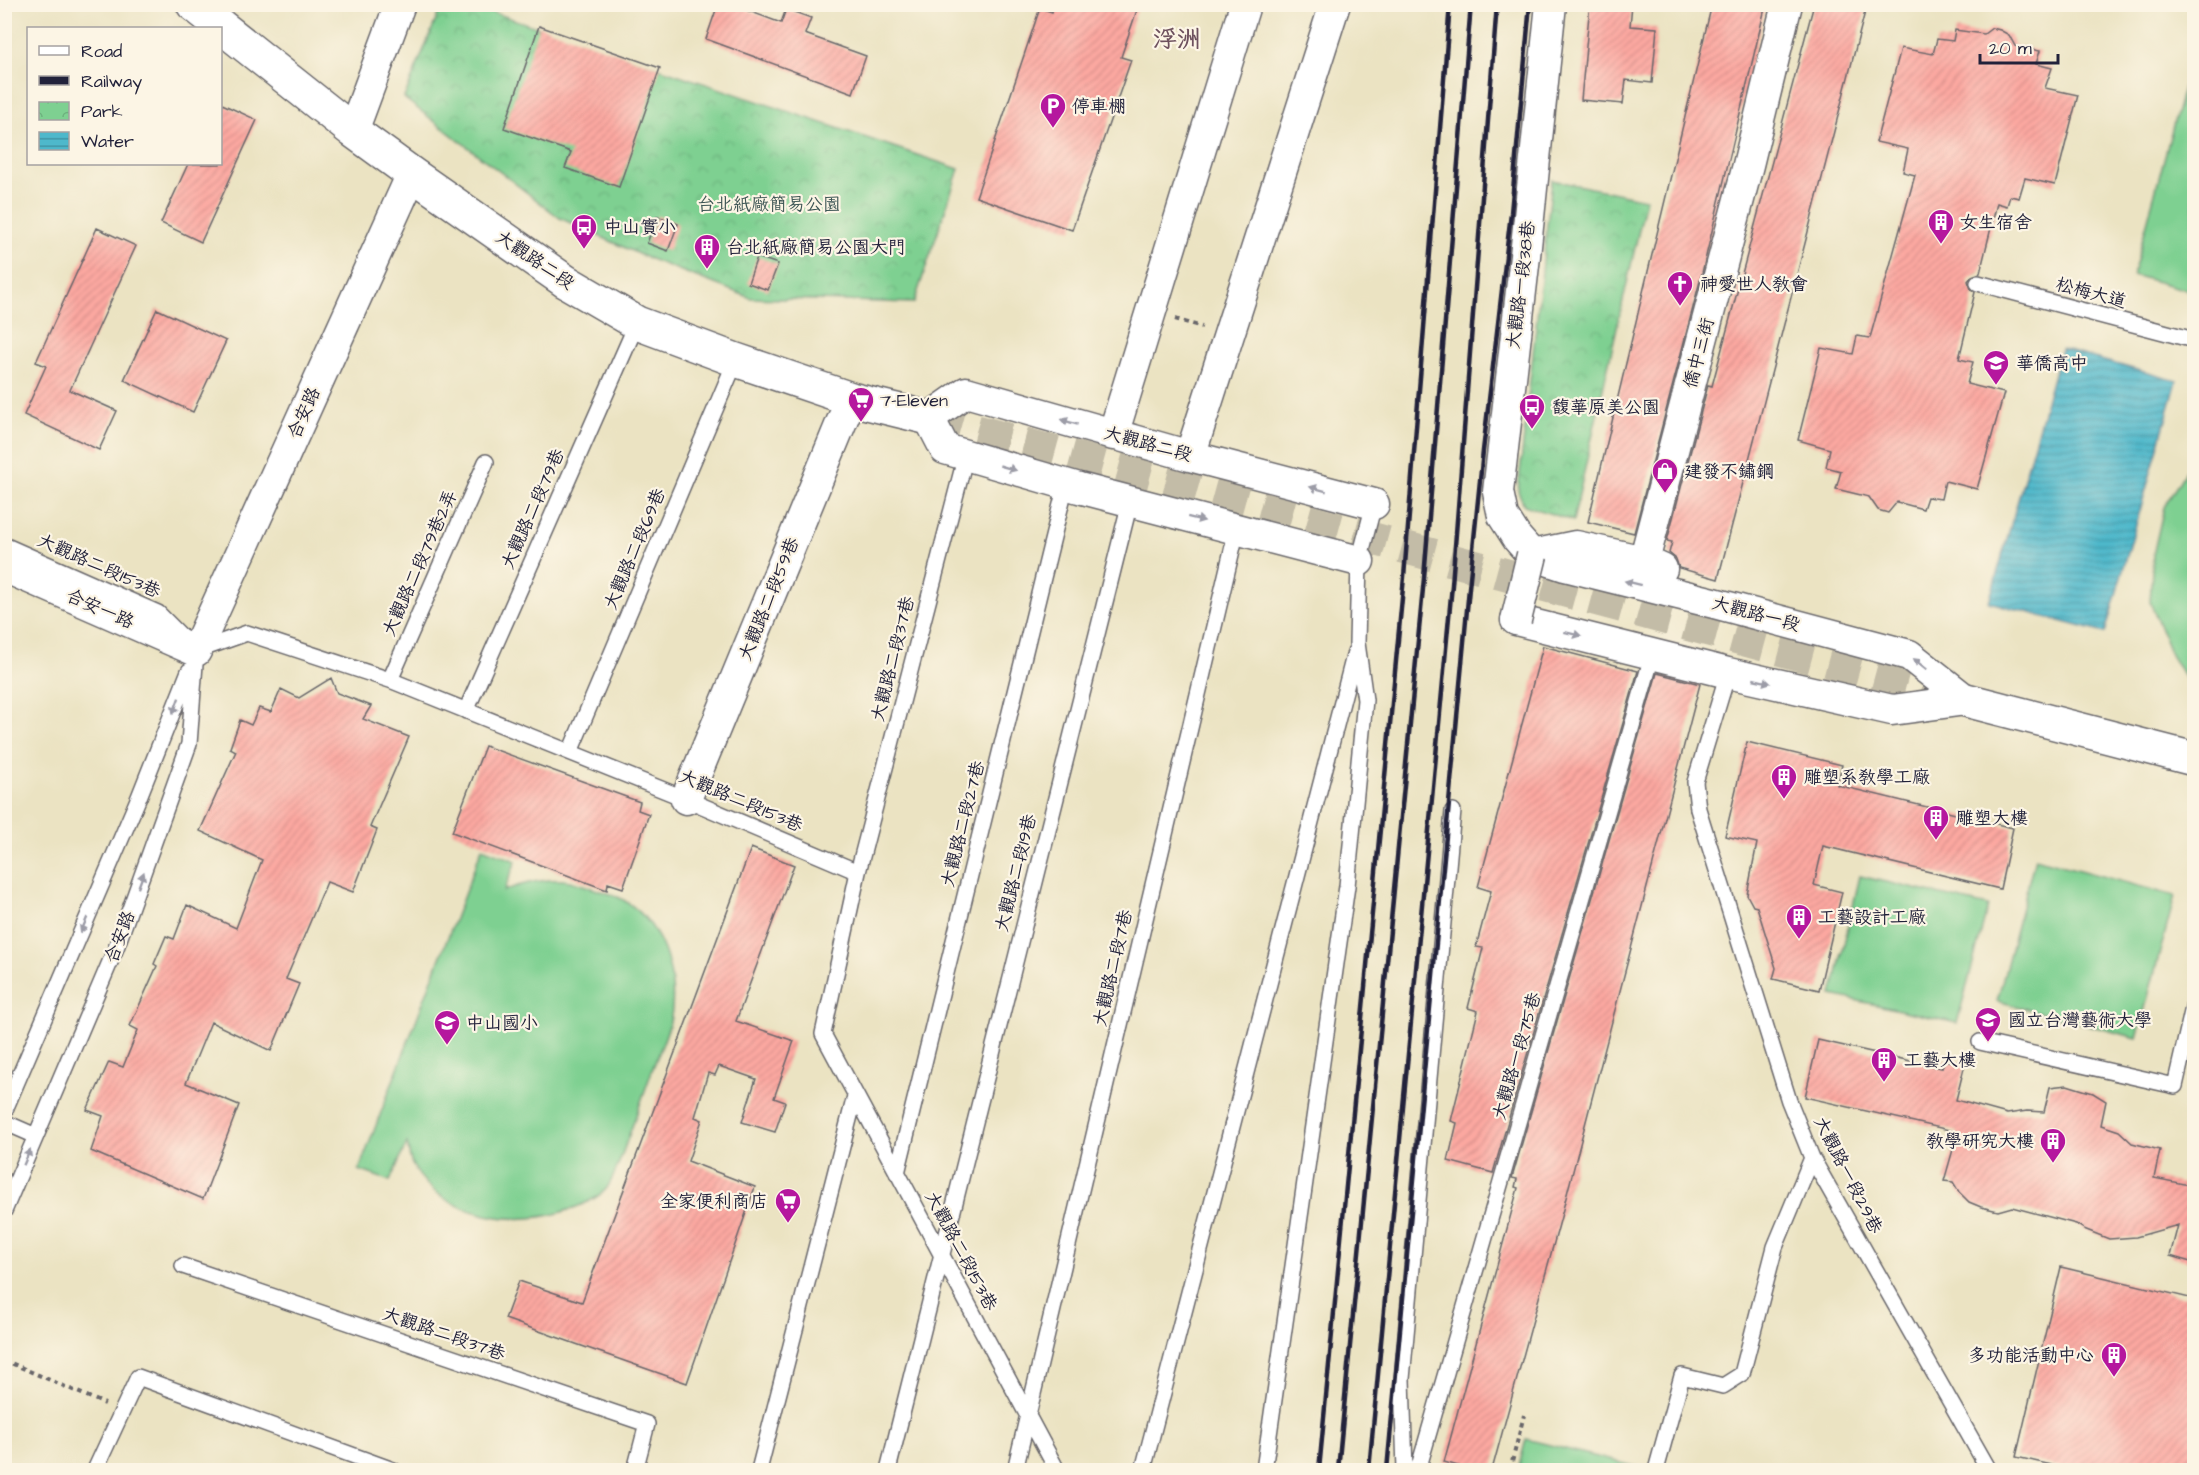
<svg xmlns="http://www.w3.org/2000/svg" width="2199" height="1475" viewBox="0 0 2199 1475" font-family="'Architects Daughter','LXGW WenKai TC',sans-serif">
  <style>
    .grass { fill: url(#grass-tufts); stroke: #507966; stroke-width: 1.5 }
    .park { fill: url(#park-crowns); stroke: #507966; stroke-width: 1.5 }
    .garden { fill: #7ed091; stroke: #507966; stroke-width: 1.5 }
    .water { fill: url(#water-rules); stroke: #386d83; stroke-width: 1.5 }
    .building { fill: url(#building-hatch) }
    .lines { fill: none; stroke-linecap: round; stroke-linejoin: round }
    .secondary-tunnel { stroke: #c3bca7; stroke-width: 33; stroke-dasharray: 33 16; stroke-linecap: butt }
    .service-casing { stroke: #68666a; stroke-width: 18 }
    .minor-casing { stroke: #68666a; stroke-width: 33 }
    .secondary-casing { stroke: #68666a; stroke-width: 36 }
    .path { stroke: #68666a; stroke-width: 4; stroke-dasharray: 4.5 4.5; stroke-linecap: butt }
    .service { stroke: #fff; stroke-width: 15 }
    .minor { stroke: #fff; stroke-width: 30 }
    .secondary { stroke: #fff; stroke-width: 33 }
    .rail { stroke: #22223b; stroke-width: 4.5 }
    .minor-bridge-casing { stroke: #68666a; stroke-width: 33; stroke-linecap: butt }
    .minor-bridge { stroke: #fff; stroke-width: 30 }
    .oneway { fill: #9c9ca7 }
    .labels { text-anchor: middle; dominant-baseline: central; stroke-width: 4.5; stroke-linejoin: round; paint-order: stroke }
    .poi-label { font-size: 18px; fill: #22223b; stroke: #fcf5e5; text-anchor: start }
    .park-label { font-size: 18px; fill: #3e5655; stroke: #fcf5e5 }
    .street-label { font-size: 18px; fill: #22223b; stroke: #fcf5e5 }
    .district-label { font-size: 24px; font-weight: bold; fill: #6e515e; stroke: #fcf5e5 }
  </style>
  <defs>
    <pattern id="grass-tufts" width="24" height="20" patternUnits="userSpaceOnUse" patternTransform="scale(1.5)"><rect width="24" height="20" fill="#7ed091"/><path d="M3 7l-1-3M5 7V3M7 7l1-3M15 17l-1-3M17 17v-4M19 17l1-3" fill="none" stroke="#6db27e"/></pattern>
    <pattern id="park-crowns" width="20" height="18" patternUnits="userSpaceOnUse" patternTransform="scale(1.5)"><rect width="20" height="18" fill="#7ed091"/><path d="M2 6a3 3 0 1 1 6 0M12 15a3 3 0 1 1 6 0" fill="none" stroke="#6db27e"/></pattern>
    <pattern id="water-rules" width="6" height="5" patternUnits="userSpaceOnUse" patternTransform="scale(1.5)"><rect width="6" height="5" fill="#4eb8cb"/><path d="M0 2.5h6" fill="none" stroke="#4095a6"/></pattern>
    <pattern id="building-hatch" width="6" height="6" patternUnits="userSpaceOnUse" patternTransform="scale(1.5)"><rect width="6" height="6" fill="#fca8a0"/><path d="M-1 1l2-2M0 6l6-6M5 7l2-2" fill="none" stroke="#d8908b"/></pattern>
  </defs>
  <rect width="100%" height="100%" fill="#fcf5e5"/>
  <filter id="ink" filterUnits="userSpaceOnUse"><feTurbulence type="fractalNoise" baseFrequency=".0167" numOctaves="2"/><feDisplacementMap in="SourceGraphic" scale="12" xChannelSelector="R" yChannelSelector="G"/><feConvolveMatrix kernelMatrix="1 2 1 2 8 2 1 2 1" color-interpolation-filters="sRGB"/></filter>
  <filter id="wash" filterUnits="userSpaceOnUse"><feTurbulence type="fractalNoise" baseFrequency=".008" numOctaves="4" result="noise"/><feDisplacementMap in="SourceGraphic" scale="24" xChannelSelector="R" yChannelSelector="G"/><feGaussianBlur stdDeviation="1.35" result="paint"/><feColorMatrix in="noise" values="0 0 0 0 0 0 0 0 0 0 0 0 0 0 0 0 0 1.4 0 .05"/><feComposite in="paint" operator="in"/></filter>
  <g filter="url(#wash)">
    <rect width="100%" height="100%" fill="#ebe3c2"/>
    <path class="grass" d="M 2194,533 L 2194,626 C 2181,603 2186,557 2194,533 Z"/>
    <path class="park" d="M 442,5 L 471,5 L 959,169 L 914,303 L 751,298 L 645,257 L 560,218 L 404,98 Z
      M 1552,180 L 1646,199 L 1573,521 L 1524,505 L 1518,491 Z"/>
    <path class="garden" d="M 2190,62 L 2194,63 L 2194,292 L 2133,275 Z
      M 2194,459 L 2194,533 L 2188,563 L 2187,592 L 2194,626 L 2194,692 L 2171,655 L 2150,602 L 2153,555 L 2164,507 L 2188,467 Z
      M 482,848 L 516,861 L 504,891 C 523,883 549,877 570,881 C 582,884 593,889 605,892 C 657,908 679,967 671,1017 C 668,1033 660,1050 654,1065 C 642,1099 630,1133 617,1168 C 614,1174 611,1182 607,1188 C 599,1198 582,1205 571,1209 C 519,1229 443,1218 413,1166 C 409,1159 409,1150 407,1143 L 390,1181 L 359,1170 Z
      M 2035,858 L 2175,896 L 2137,1038 L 1997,1001 Z
      M 1860,876 L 1988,906 L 1957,1023 L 1832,995 Z
      M 1526,1439 L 1649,1470 L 1518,1470 Z"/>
    <path class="water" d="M 2061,349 L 2177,381 L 2105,633 L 1989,602 Z"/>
    <g id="blocks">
      <path class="building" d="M 718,4 L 730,4 L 781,23 L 786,9 L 811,18 L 805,34 L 866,56 L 853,93 L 706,39 Z
        M 1054,4 L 1139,4 L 1121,57 L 1131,60 L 1072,230 L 976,197 L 1040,8 L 1052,12 Z
        M 1590,4 L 1632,4 L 1630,26 L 1657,28 L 1652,83 L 1626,80 L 1623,104 L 1581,100 Z
        M 1712,4 L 1766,4 L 1702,273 L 1634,533 L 1588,522 Z
        M 1814,4 L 1867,4 L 1718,579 L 1679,568 L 1676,559 L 1669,553 L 1672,542 L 1667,541 L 1708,385 L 1712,386 Z
        M 539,26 L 660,68 L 619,187 L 565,168 L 571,152 L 504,128 Z
        M 1992,28 L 2000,30 L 2009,35 L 2015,46 L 2040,51 L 2036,64 L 2052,68 L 2045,88 L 2078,95 L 2055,185 L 2025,178 L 2019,198 L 2010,196 L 2007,206 L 1997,203 L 1980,273 L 1972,276 L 1968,281 L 1971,289 L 1975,292 L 1959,359 L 1973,362 L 1967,384 L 2004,393 L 1977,489 L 1945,481 L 1941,499 L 1927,497 L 1923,509 L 1897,502 L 1888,513 L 1878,510 L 1869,497 L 1836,489 L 1841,471 L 1826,467 L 1830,449 L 1798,440 L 1821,348 L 1853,354 L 1857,336 L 1870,338 L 1915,175 L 1903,172 L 1908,149 L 1876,142 L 1901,48 L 1933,54 L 1937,39 L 1953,41 L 1955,30 L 1984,34 Z
        M 220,103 L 257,120 L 201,242 L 161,223 L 188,164 L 220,164 Z
        M 657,216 L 678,224 L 668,251 L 647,243 Z
        M 97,228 L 136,246 L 70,390 L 117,411 L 99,450 L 24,415 L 46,366 L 36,362 Z
        M 757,257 L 778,264 L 768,290 L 748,283 Z
        M 157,309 L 226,341 L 193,412 L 124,380 Z
        M 1543,646 L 1638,671 L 1493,1173 L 1448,1161 L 1457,1123 L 1451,1121 L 1478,1011 L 1468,1008 L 1483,948 L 1476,947 L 1491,891 L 1478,887 Z
        M 1657,673 L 1700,684 L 1561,1217 L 1492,1470 L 1472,1470 L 1444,1462 L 1518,1188 L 1515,1187 L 1517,1179 L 1512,1178 Z
        M 331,678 L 337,693 L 371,706 L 363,719 L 409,737 L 370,827 L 377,830 L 353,892 L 327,882 L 286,979 L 299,984 L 271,1051 L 211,1022 L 186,1083 L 239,1105 L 203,1199 L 91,1151 L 103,1116 L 87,1110 L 109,1062 L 123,1067 L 138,1030 L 130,1026 L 157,966 L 154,964 L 166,936 L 174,939 L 187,905 L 236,928 L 262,860 L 200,831 L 236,751 L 230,748 L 240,720 L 251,725 L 259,708 L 271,712 L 281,689 L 299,698 Z
        M 1747,742 L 1842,765 L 1837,785 L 2013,828 L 2000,889 L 1823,846 L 1814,885 L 1842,892 L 1819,990 L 1773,979 L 1776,968 L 1757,907 L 1753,906 L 1747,895 L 1757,843 L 1725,836 Z
        M 485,746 L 640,802 L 638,810 L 649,814 L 623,888 L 608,883 L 607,890 L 452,832 Z
        M 751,848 L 794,865 L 736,1021 L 794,1041 L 774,1098 L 785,1102 L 775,1132 L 742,1122 L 756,1079 L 719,1066 L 715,1075 L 708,1073 L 695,1117 L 702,1120 L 688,1161 L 755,1187 L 687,1383 L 505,1319 L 519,1281 L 582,1302 Z
        M 1818,1040 L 1942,1068 L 1944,1060 L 1965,1064 L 1956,1100 L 2007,1114 L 2027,1111 L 2044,1112 L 2050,1087 L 2067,1085 L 2093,1093 L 2106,1101 L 2101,1125 L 2119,1131 L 2132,1143 L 2160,1150 L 2154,1178 L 2194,1186 L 2194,1263 L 2170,1256 L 2178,1225 L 2136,1237 L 2109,1239 L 2084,1229 L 2076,1224 L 2012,1207 L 1998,1211 L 1981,1207 L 1969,1202 L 1959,1192 L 1953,1182 L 1944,1181 L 1958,1132 L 1805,1097 Z
        M 2061,1267 L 2194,1299 L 2194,1470 L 2074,1470 L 2016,1457 Z"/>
    </g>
  </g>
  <g filter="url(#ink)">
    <use href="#blocks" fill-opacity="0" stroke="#68666a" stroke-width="1.5"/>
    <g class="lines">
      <path class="secondary-tunnel" d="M 929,418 L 1966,700"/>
      <g class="service-casing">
        <path id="service" d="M 1978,283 L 2194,340
          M 4,545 L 158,613 L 181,636
          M 196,651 L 247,633 L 390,680 L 686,799 L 858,872 L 823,1034 L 1057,1470
          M 1728,673 L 1695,782 L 1698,809 L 1789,1101 L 1812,1158 L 1989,1470
          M 390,680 L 486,462
          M 466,711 L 637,323
          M 570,752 L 736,360
          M 858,872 L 966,455
          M 1980,1042 L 2175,1086 L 2194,1003
          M 4,1112 L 139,797 L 189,671
          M 4,1122 L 36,1136
          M 897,1173 L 1066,484
          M 4,1211 L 116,948 L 189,744 L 196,651
          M 183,1266 L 647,1424 L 635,1470
          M 95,1470 L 138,1377 L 393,1470
          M 759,1470 L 855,1096
          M 888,1470 L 1130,502
          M 1015,1470 L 1237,529
          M 1143,1470 L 1355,652
          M 1264,1470 L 1347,886 L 1365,700 L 1357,643 L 1359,561 L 1374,504
          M 1405,1470 L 1402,1379 L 1453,811
          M 1418,1470 L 1653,653
          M 1656,1470 L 1682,1376 L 1723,1386 L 1742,1374 L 1775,1247 L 1812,1158"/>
      </g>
      <g class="minor-casing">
        <path id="minor" d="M 1551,4 L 1525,256 L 1498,492 L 1503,516 L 1517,538 L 1532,555 L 1565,566 L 1714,603 L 1909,655 L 1966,700
          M 353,131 L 400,4
          M 1113,435 L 1244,8 L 1243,4
          M 1190,456 L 1335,4
          M 1532,555 L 1576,546 L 1644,561 L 1662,569
          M 1359,561 L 1079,488 L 945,449 L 929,418 L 966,392 L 1190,456 L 1374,504
          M 1644,561 L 1748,165 L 1787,4
          M 4,567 L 196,651 L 412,174
          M 1516,620 L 1728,673 L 1892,710 L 1966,700
          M 686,799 L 851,399"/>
      </g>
      <g class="secondary-casing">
        <path id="secondary" d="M 193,4 L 353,131 L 412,174 L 565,281 L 637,323 L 736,360 L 851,399 L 929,418
          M 1966,700 L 2194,759"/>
      </g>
      <path class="path" d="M 1175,319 L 1202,327
        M 4,1360 L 105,1404
        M 1510,1470 L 1524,1415"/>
      <use href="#service" class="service"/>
      <use href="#minor" class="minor"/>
      <use href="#secondary" class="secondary"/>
      <path class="rail" d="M 1319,1470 L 1404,577 L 1450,4
        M 1338,1470 L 1424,578 L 1471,4
        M 1369,1470 L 1452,585 L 1497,4
        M 1387,1470 L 1469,588 L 1483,451 L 1511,213 L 1530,4"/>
      <g class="minor-bridge-casing">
        <path id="minor-bridge" d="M 1516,620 L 1532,555"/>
      </g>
      <use href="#minor-bridge" class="minor-bridge"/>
    </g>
    <defs><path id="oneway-solid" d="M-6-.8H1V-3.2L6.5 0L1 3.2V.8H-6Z" transform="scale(1.5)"/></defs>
    <g class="oneway">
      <use href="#oneway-solid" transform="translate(1069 422) rotate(-164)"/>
      <use href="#oneway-solid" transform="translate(1008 468) rotate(16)"/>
      <use href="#oneway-solid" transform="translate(1318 489) rotate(-165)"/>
      <use href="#oneway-solid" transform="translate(1196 519) rotate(14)"/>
      <use href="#oneway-solid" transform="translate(1633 583) rotate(-166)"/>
      <use href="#oneway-solid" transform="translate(1573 634) rotate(14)"/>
      <use href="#oneway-solid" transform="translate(1920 664) rotate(-142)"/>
      <use href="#oneway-solid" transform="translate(1762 681) rotate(13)"/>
      <use href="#oneway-solid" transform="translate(176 706) rotate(110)"/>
      <use href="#oneway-solid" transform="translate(141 880) rotate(-70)"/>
      <use href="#oneway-solid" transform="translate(84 925) rotate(113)"/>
      <use href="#oneway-solid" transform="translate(27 1157) rotate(-67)"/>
    </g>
  </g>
  <defs>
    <g id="parking-pin" transform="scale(1.35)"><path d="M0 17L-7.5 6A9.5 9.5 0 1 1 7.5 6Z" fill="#b5179e" stroke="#fcf5e5"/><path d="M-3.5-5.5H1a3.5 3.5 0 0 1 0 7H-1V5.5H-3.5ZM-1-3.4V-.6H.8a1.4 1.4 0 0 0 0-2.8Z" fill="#fff"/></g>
    <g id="building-pin" transform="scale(1.35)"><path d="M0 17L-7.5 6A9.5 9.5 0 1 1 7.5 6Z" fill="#b5179e" stroke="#fcf5e5"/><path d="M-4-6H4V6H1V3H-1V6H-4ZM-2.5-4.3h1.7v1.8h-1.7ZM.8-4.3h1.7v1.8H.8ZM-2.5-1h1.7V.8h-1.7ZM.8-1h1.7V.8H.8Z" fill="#fff"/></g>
    <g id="bus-pin" transform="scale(1.35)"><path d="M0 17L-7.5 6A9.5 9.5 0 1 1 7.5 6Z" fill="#b5179e" stroke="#fcf5e5"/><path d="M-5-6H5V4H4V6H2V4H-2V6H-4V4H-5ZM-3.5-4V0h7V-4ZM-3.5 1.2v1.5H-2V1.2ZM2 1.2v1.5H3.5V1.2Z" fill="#fff"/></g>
    <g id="church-pin" transform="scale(1.35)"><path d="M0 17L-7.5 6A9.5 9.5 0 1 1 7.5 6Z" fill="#b5179e" stroke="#fcf5e5"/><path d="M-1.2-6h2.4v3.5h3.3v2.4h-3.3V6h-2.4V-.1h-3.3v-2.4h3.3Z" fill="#fff"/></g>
    <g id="school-pin" transform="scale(1.35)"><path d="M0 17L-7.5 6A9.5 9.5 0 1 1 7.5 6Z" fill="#b5179e" stroke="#fcf5e5"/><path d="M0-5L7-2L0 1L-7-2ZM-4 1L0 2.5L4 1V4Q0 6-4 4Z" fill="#fff"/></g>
    <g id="supermarket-pin" transform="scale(1.35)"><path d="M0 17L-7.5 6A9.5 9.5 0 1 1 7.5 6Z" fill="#b5179e" stroke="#fcf5e5"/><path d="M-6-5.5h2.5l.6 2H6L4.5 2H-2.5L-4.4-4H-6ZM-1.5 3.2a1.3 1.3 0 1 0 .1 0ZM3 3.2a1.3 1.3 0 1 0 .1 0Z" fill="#fff"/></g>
    <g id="shop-pin" transform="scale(1.35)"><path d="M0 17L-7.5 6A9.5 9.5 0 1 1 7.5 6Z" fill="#b5179e" stroke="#fcf5e5"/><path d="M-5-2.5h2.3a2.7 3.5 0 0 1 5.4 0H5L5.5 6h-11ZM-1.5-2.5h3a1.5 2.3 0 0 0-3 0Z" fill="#fff"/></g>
    <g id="university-pin" transform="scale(1.35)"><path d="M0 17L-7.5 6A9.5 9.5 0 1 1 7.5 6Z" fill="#b5179e" stroke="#fcf5e5"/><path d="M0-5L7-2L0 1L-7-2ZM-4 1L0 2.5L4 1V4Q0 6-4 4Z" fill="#fff"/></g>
  </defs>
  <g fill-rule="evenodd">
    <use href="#parking-pin" x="1053" y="106"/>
    <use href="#building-pin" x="1941" y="222"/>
    <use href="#bus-pin" x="584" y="227"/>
    <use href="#building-pin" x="707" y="247"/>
    <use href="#church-pin" x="1680" y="284"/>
    <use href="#school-pin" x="1996" y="363"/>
    <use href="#supermarket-pin" x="861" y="400"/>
    <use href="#bus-pin" x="1532" y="407"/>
    <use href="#shop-pin" x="1665" y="471"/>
    <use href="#building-pin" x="1784" y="777"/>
    <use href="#building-pin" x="1936" y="818"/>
    <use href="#building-pin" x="1799" y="917"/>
    <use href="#university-pin" x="1988" y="1020"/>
    <use href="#school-pin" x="447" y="1023"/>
    <use href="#building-pin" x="1884" y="1060"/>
    <use href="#building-pin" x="2053" y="1141"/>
    <use href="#supermarket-pin" x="788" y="1201"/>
    <use href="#building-pin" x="2114" y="1355"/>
  </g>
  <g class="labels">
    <g class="poi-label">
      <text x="1072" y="106">停車棚</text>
      <text x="1960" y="222">女生宿舍</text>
      <text x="604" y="227">中山實小</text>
      <text x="726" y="247">台北紙廠簡易公園大門</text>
      <text x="1700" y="284">神愛世人教會</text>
      <text x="2016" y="363">華僑高中</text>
      <text x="880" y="400">7-Eleven</text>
      <text x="1552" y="407">馥華原美公園</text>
      <text x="1684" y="471">建發不鏽鋼</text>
      <text x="1804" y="777">雕塑系教學工廠</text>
      <text x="1956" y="818">雕塑大樓</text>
      <text x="1818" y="917">工藝設計工廠</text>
      <text x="2008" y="1020">國立台灣藝術大學</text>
      <text x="466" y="1023">中山國小</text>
      <text x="1904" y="1060">工藝大樓</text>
      <text x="2034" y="1141" text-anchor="end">教學研究大樓</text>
      <text x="768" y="1201" text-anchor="end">全家便利商店</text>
      <text x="2094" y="1355" text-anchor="end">多功能活動中心</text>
    </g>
    <g class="park-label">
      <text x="769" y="204">台北紙廠簡易公園</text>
    </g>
    <g class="street-label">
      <text transform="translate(535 260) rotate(34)">大觀路二段</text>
      <text transform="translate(1521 285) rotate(-83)">大觀路一段38巷</text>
      <text transform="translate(2091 293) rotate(15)">松梅大道</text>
      <text transform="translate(1699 353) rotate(-75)">僑中三街</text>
      <text transform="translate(304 413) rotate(-66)">合安路</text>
      <text transform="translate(1148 444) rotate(15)">大觀路二段</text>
      <text transform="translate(533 509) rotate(-66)">大觀路二段79巷</text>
      <text transform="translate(635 549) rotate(-67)">大觀路二段69巷</text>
      <text transform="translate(420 563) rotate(-66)">大觀路二段79巷2弄</text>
      <text transform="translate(99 566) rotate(24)">大觀路二段153巷</text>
      <text transform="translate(769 599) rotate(-68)">大觀路二段59巷</text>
      <text transform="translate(100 609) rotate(24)">合安一路</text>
      <text transform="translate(1756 614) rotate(15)">大觀路一段</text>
      <text transform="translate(893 659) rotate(-76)">大觀路二段37巷</text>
      <text transform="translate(741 801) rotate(23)">大觀路二段153巷</text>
      <text transform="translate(963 824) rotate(-76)">大觀路二段27巷</text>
      <text transform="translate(1016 873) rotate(-76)">大觀路二段19巷</text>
      <text transform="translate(120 937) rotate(-69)">合安路</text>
      <text transform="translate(1113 968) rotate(-77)">大觀路二段7巷</text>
      <text transform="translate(1517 1056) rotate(-74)">大觀路一段75巷</text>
      <text transform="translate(1848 1175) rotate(63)">大觀路一段29巷</text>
      <text transform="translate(961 1251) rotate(62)">大觀路二段153巷</text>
      <text transform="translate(444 1334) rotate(19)">大觀路二段37巷</text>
    </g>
    <g class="district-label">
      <text x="1177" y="40">浮洲</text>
    </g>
  </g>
  <rect width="2199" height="1475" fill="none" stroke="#fcf5e5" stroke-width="24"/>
  <rect x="27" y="27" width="195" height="138" fill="#fcf5e5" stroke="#a5a1a1" stroke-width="1.5"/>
  <rect x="39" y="46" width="30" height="9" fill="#ffffff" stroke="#a5a1a1" stroke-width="1.5"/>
  <text x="81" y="57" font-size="18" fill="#22223b">Road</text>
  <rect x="39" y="76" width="30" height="9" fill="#22223b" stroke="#a5a1a1" stroke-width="1.5"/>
  <text x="81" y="87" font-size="18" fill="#22223b">Railway</text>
  <rect x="39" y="102" width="30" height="18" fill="url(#park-crowns)" stroke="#a5a1a1" stroke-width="1.5"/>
  <text x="81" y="117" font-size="18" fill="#22223b">Park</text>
  <rect x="39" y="132" width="30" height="18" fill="url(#water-rules)" stroke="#a5a1a1" stroke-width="1.5"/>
  <text x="81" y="147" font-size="18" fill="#22223b">Water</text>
  <path d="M1980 54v9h78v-9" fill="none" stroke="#22223b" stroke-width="3"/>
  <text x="1989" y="54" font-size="18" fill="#22223b" stroke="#fcf5e5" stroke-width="4.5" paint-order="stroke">20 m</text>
</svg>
